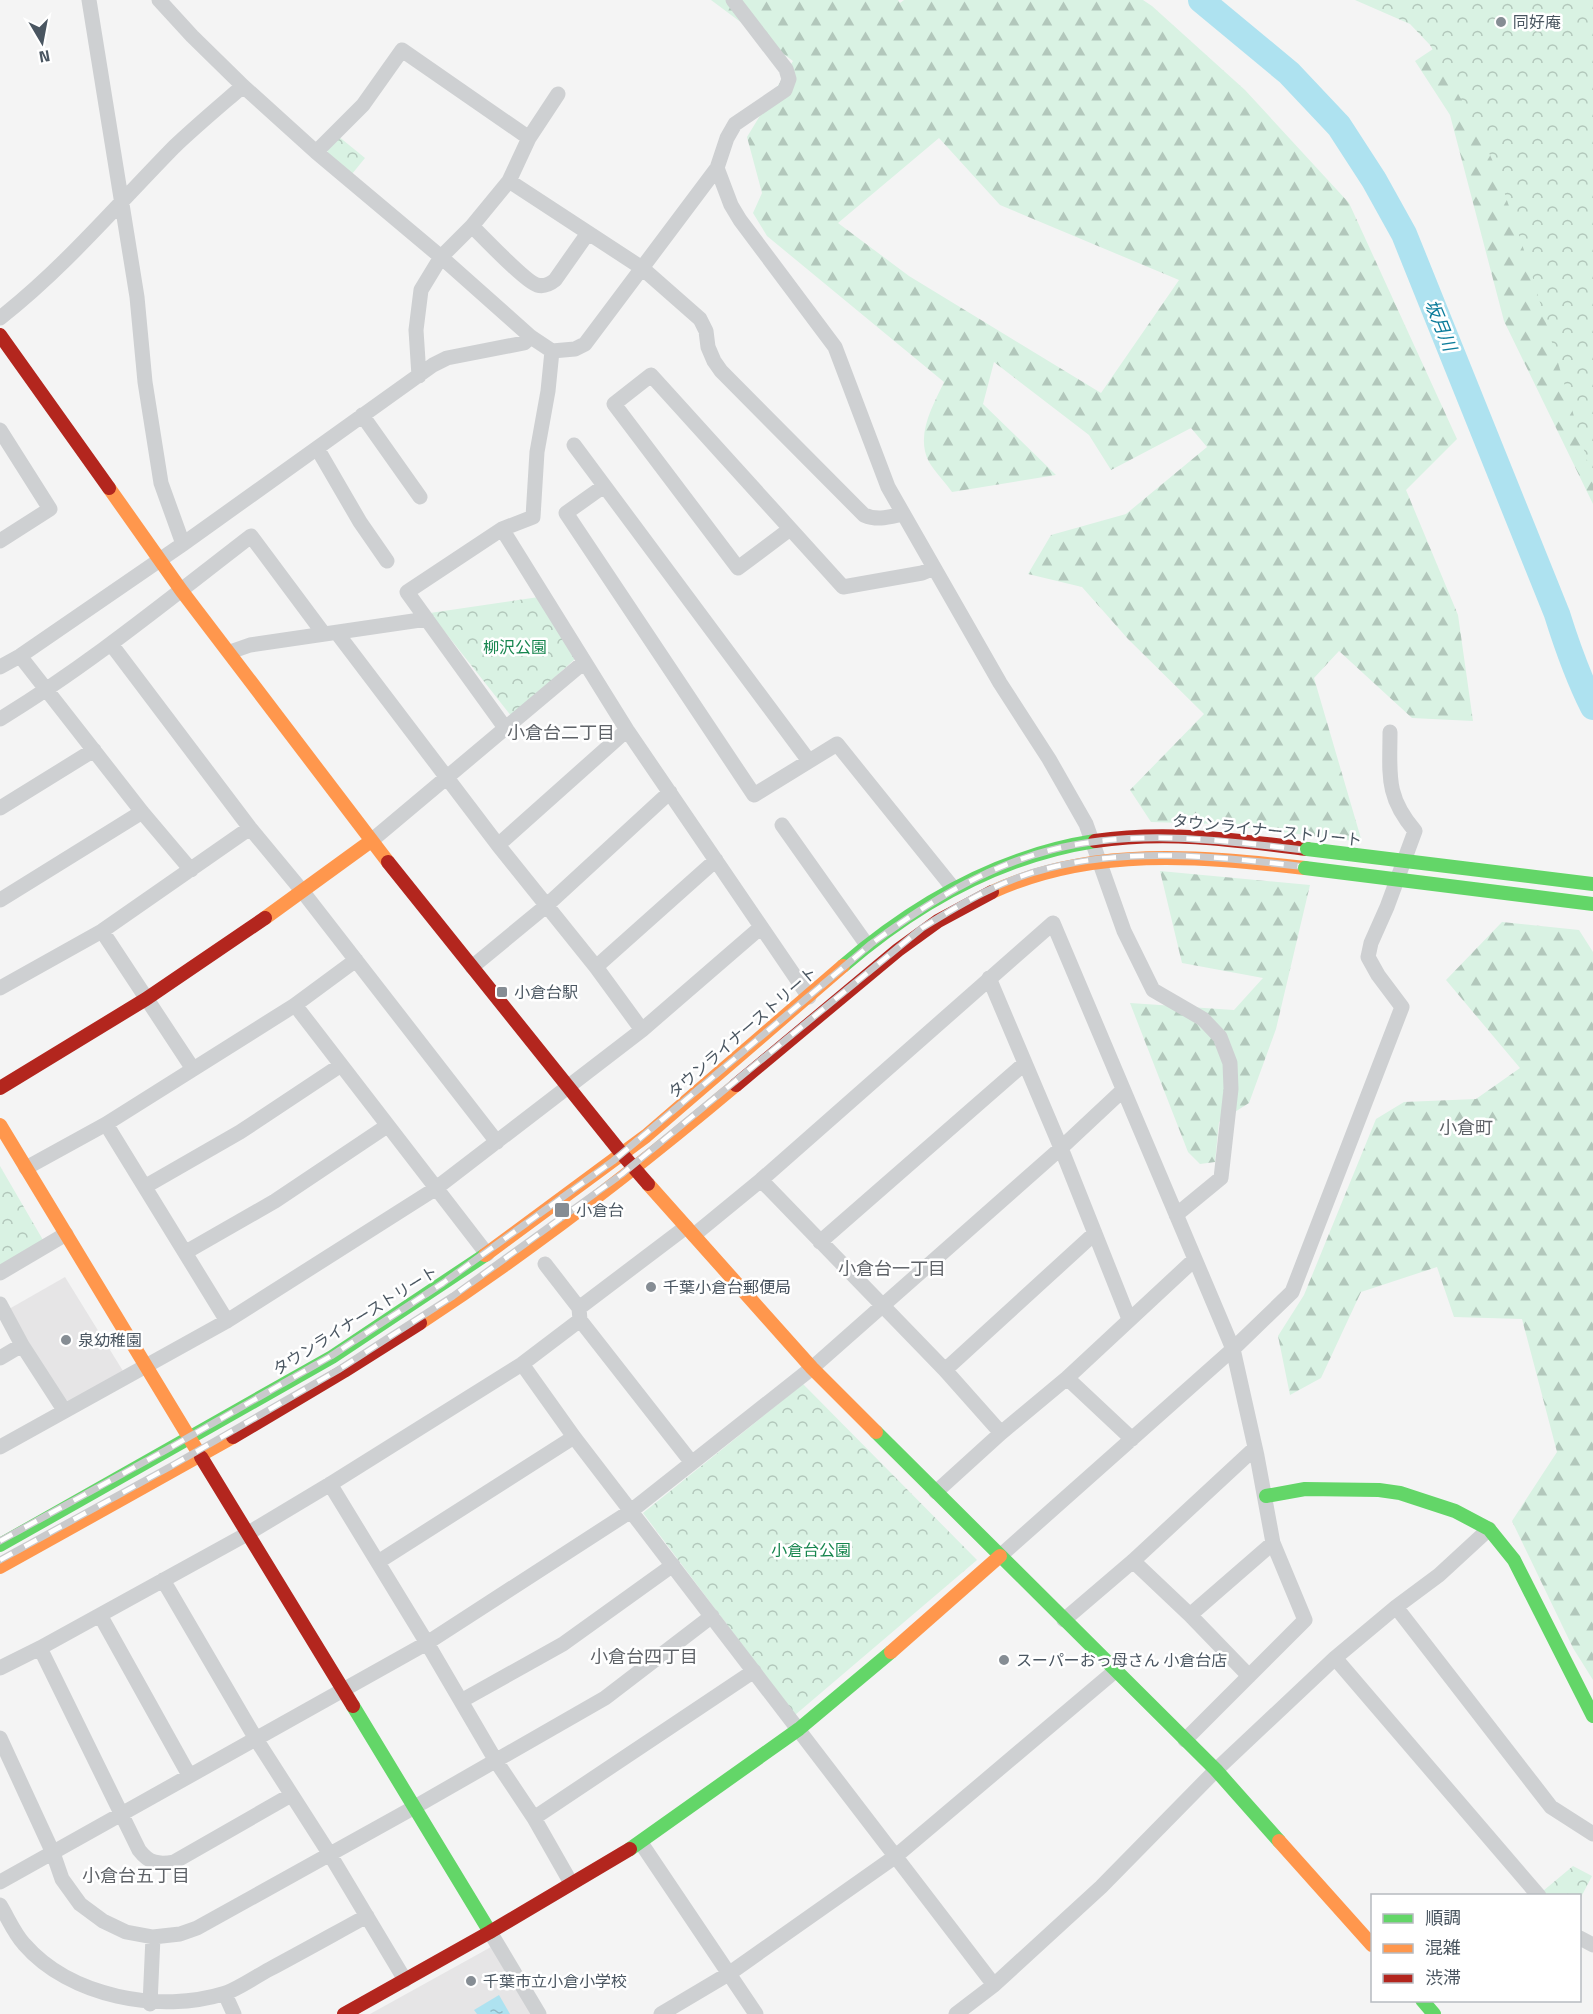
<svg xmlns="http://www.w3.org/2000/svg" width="1593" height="2014" viewBox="0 0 1593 2014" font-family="'Titillium Web','Noto Sans JP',sans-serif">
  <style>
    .education { fill: #e6e5e6 }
    .forest { fill: url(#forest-firs); fill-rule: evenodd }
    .park { fill: url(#park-crowns) }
    .water { fill: url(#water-ripples) }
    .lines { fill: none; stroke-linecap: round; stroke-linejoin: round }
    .river { stroke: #aee2f0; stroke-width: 26 }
    .street { stroke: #ced0d2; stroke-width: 15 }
    .fast { stroke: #63d668; stroke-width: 14 }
    .slow { stroke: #ff974d; stroke-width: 14 }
    .jam { stroke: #b3261e; stroke-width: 14 }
    .rail-casing { stroke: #c9cacc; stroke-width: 7 }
    .rail { stroke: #fff; stroke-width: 4.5; stroke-dasharray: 14; stroke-linecap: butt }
    .fast-bridge { stroke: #63d668; stroke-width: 14 }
    .poi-dot { fill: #868d94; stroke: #fff; stroke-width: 2 }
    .labels { text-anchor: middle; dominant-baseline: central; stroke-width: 5; stroke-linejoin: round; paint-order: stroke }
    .poi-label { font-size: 16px; fill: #4a5661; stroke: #fff; text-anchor: start }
    .park-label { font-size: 16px; fill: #17864f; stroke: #fff }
    .street-label { font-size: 16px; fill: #4a5661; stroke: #fff }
    .water-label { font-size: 18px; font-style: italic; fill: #0c7c9b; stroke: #fff }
    .neighbourhood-label { font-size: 18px; fill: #5f6368; stroke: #fff }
  </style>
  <defs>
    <pattern id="forest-firs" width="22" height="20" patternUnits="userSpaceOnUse" patternTransform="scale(1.5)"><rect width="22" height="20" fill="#d9f2e3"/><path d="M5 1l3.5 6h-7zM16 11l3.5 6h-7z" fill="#b2c7bb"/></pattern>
    <pattern id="park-crowns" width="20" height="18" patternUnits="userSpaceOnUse" patternTransform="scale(1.5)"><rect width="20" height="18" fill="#d9f2e3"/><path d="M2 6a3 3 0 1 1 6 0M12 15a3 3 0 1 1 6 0" fill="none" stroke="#b2c7bb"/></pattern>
    <pattern id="water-ripples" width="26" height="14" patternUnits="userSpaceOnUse" patternTransform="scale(1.5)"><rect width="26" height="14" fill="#aee2f0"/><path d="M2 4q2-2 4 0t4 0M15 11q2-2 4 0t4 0" fill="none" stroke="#90bac6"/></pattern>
  </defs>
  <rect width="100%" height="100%" fill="#f4f4f4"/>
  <path class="education" d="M 65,1277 L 123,1371 L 71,1402 L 62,1399 L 9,1309 Z
    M 491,1947 L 531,2014 L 370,2014 Z"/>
  <path class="forest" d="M 711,0 L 898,0 L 900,3 L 904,0 L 1143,0 L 1152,6 L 1245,90 L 1349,203 L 1457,439 L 1406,490 L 1458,615 L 1473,721 L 1412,718 L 1339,651 L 1314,678 L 1362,842 L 1217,824 L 1151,822 L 1130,790 L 1204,714 L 1128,639 L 1082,587 L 1028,574 L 1051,535 L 1126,514 L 1207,447 L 1191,428 L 1111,470 L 1089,435 L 994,362 L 983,404 L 1056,475 L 952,492 C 945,482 935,472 929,462 C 915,435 933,406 944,382 L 767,236 L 753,213 L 762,193 L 747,137 L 793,61 ZM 939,138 L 1000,205 L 1179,280 L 1101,393 L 909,276 L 838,223 Z
    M 1507,0 L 1593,111 L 1593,504 L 1504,321 L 1450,115 L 1415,61 Z
    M 1160,871 L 1310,885 L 1276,1029 L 1249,1103 L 1219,1122 L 1215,1162 L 1200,1164 L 1188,1152 L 1130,1003 L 1234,1010 L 1263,978 L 1182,963 Z
    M 1502,922 L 1579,930 L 1593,952 L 1593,1680 L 1573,1648 L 1512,1521 L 1557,1452 L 1522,1319 L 1454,1317 L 1437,1267 L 1361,1292 L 1321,1378 L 1290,1395 L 1278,1336 L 1304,1295 L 1376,1119 L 1404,1102 L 1476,1099 L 1520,1068 L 1446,980 Z"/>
  <path class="park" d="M 1355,0 L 1593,0 L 1593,480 L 1528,262 L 1497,171 L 1480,132 L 1430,45 L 1410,24 Z
    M 338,136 L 365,158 L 352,174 L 328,155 L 327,148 Z
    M 539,597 L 577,657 L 512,717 L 430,613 Z
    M 0,1166 L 43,1240 L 0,1265 Z
    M 803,1384 L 977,1560 L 795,1715 L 643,1513 Z
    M 1573,1866 L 1592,1876 L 1580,1899 L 1580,1896 L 1547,1895 L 1543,1891 Z"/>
  <path class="water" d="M 499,1995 L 510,2014 L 477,2014 L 474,2010 Z"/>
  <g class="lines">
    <path class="river" d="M 1201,0 L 1289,73 L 1339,126 L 1374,180 L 1404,234 L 1557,614 C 1567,646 1578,677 1593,707"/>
    <path class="street" d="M 89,0 L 137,297 L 145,382 L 161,483 L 183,544
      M 159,0 L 192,36 L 243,86 L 316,152 L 441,257 L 531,337 L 552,351 L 575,349 L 585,344 L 717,168 L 727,138 L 735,124 L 785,90 L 789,79 L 786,69 L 733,0
      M 316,152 L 363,105 L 402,50 L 529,138
      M 717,168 L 731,205 L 740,220 L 835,347 L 888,487 L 1000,683 L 1049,759 L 1086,824 L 1124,931 L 1153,990 L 1203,1019 L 1220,1037 L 1230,1063 L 1231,1089 L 1221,1178 L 1176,1215
      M 509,181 L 642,268 L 700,319 L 706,331 L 708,347 L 714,361 L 721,371 L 864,515 C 878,521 889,517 903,514
      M 472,226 C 483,237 526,282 537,285 C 544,287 550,284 555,280 L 588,233
      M 0,318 C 64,268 117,205 174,147 C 196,126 220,106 243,86
      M 419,376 L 416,330 L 421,290 L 441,257 L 472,226 L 509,181 L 529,138 L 558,94
      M 362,415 L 420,497
      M 0,430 L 50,509 L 0,541
      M 574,445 L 809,761
      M 317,448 L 360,522 L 387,561
      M 604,486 L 566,513 L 754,795 L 837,744 L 953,888
      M 502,529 L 627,730 L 809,997
      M 790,529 L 738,568 L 614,404 L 651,375 L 843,587 L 922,573 L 934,568
      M 337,633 L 498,845 L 596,967 L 642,1030
      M 111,644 L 250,828 L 303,892 L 497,1142
      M 230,652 L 250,645 L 427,619
      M 20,656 L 142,812 L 191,870
      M 0,667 L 20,656 L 183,544 L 433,365 L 447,358 L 524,343 L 531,337
      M 0,719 C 89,665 169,599 251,536 L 324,634
      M 506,729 L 407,592 L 502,529 L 533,517 L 537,452 L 548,391 L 552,351
      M 0,808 L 94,750
      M 782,825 L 867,945
      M 371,841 L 583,663
      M 498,845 L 627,730
      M 0,900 L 142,812
      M 102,931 L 193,1069
      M 472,967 L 546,906 L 670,792
      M 596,967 L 716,860
      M 989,978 L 1061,1148 L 1129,1319
      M 0,988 L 102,931 L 250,828
      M 295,1005 L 487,1254
      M 106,1124 L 227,1321
      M 26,1168 L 106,1124 L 295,1005 L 356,960
      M 761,1180 L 945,1370 L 1001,1433
      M 146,1186 L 240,1132 L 341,1065
      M 694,1235 L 761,1180 L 1053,923 L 1233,1349 L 1257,1456 L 1273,1543 L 1305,1620 L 1185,1740
      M 820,1242 L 1025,1063
      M 186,1252 L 275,1201 L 387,1126
      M 545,1264 L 579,1308 L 580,1320 L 692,1463
      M 0,1273 L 66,1234
      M 0,1304 L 22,1345 L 64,1410
      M 579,1308 L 686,1227
      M 0,1358 L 22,1345
      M 522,1364 L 574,1437 L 994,1985
      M 945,1370 L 1095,1233
      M 1067,1378 L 1132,1439
      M 0,1447 L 227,1321 L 435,1189 L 642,1030 L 760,928
      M 330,1484 L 427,1643 L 496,1761 L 534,1818 L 571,1883
      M 936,1492 L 1001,1433 L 1067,1378 L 1195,1259
      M 1000,1556 L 1233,1349 L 1292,1292 L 1402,1007 L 1378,975 L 1368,957 L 1371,943 L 1387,907 L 1415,831 C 1385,796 1390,774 1390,732
      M 1133,1561 L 1190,1615 L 1249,1676
      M 378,1562 L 574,1437
      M 163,1580 L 256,1739 L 329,1853 L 405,1980
      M 1396,1607 L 1551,1807 L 1593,1834
      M 100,1615 L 189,1775
      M 1190,1615 L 1273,1543
      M 1064,1620 L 1133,1561 L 1255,1448
      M 40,1648 L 139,1850 C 149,1863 158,1865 174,1862 L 291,1795
      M 1335,1658 L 1539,1896
      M 0,1668 L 40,1648 L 247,1534 L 332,1483 L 522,1364 L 580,1320
      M 461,1701 L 563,1644 L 673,1565
      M 0,1738 L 53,1853 L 62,1879 L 80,1904 L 103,1921 L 126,1932 L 153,1937 L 180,1934 L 197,1928 L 413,1808 L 605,1698 L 712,1616
      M 534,1818 L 754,1671
      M 641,1843 L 756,2014
      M 0,1882 L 427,1643 L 631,1511 L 812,1368 L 1061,1148 L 1123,1090
      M 0,1905 C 8,1918 14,1933 24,1944 C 70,1997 160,2014 226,1993 C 241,1987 255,1977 270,1969 C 302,1952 334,1934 367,1916
      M 490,1932 L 539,2014
      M 1580,1938 L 1593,1945
      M 225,1994 L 234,2014
      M 150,2004 L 153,1937
      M 661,2014 L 730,1973 L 896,1856 L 1115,1671
      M 956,2014 L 994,1985 L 1101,1887 L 1216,1770 L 1335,1658 L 1396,1607 L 1439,1575 L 1489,1529"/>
    <path class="fast" d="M 843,966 C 916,903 999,856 1095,841
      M 876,1432 L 1216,1770 L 1279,1841
      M 1266,1496 L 1305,1489 L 1379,1490 L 1400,1493 L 1455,1511 L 1489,1529 L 1514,1560 L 1593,1716
      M 0,1545 L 332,1357 L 485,1255
      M 353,1706 L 490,1932
      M 630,1849 L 799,1729 L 891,1652
      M 1422,2000 L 1434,2014"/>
    <path class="slow" d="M 109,488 L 181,590 L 388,862
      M 992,892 C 1092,846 1199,856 1305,868
      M 265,918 L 371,841
      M 0,1125 L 201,1457
      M 648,1184 L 812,1368 L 876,1432
      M 485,1255 L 646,1136 L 843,966
      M 420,1323 C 531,1250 635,1170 736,1085
      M 0,1567 L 233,1437
      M 891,1652 L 1000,1556
      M 1279,1841 L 1372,1945"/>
    <path class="jam" d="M 0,335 L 109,488
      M 1095,841 C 1167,830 1236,840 1307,849
      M 388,862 L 622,1154 L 648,1184
      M 736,1085 L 898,950 L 938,921 L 992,892
      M 0,1088 L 146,999 L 265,918
      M 233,1437 L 344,1371 L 420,1323
      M 201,1457 L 353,1706
      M 344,2014 L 490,1932 L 630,1849"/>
    <g class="rail-casing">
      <path id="rail" d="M 0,1541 L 166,1450 L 331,1356 L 443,1283 L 613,1161 L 871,944 C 926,904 984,867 1051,850 C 1144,826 1243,843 1336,854 C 1422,864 1507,874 1593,884
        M 0,1560 L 173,1465 L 338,1370 L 453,1296 L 622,1174 L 922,928 C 962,903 1003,879 1049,868 C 1146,844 1243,860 1341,871 C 1425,881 1509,891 1593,901"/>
    </g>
    <use href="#rail" class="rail"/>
    <path class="fast-bridge" d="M 1307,849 L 1593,884
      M 1305,868 L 1593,904"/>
  </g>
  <g class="poi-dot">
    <circle cx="1501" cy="22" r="6"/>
    <rect x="496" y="986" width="12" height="12" rx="3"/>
    <rect x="554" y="1202" width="16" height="16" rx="3"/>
    <circle cx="651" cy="1287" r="6"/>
    <circle cx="66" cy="1340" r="6"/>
    <circle cx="1004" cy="1660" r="6"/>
    <circle cx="471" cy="1981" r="6"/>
  </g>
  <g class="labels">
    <g class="poi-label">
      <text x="1513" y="22">同好庵</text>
      <text x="514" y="992">小倉台駅</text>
      <text x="576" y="1210">小倉台</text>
      <text x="663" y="1287">千葉小倉台郵便局</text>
      <text x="78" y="1340">泉幼稚園</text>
      <text x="1016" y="1660">スーパーおっ母さん 小倉台店</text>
      <text x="483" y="1981">千葉市立小倉小学校</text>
    </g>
    <g class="park-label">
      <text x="515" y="647">柳沢公園</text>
      <text x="811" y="1550">小倉台公園</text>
    </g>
    <g class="street-label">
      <text transform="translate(1267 830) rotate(6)">タウンライナーストリート</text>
      <text transform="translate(742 1032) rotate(-41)">タウンライナーストリート</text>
      <text transform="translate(355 1320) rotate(-32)">タウンライナーストリート</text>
    </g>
    <g class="water-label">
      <text transform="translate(1441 325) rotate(68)">坂月川</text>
    </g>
    <g class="neighbourhood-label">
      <text x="561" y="732">小倉台二丁目</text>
      <text x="1466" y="1127">小倉町</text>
      <text x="892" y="1268">小倉台一丁目</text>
      <text x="644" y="1656">小倉台四丁目</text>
      <text x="136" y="1875">小倉台五丁目</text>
    </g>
  </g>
  <rect x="1371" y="1894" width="210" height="108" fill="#ffffff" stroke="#b7bbc0" stroke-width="1.5"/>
  <rect x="1383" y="1914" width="30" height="9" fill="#63d668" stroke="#b7bbc0" stroke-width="1.5"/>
  <text x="1425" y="1924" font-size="18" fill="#4a5661">順調</text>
  <rect x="1383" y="1944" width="30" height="9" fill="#ff974d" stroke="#b7bbc0" stroke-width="1.5"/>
  <text x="1425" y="1954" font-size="18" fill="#4a5661">混雑</text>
  <rect x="1383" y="1974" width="30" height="9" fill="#b3261e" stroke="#b7bbc0" stroke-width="1.5"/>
  <text x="1425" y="1984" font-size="18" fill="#4a5661">渋滞</text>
  <g transform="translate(42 42) rotate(170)" stroke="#ffffff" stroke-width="4.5" paint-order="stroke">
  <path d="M0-4.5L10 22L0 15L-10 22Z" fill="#4a5661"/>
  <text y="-9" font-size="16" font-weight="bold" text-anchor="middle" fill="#4a5661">N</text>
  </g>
</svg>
